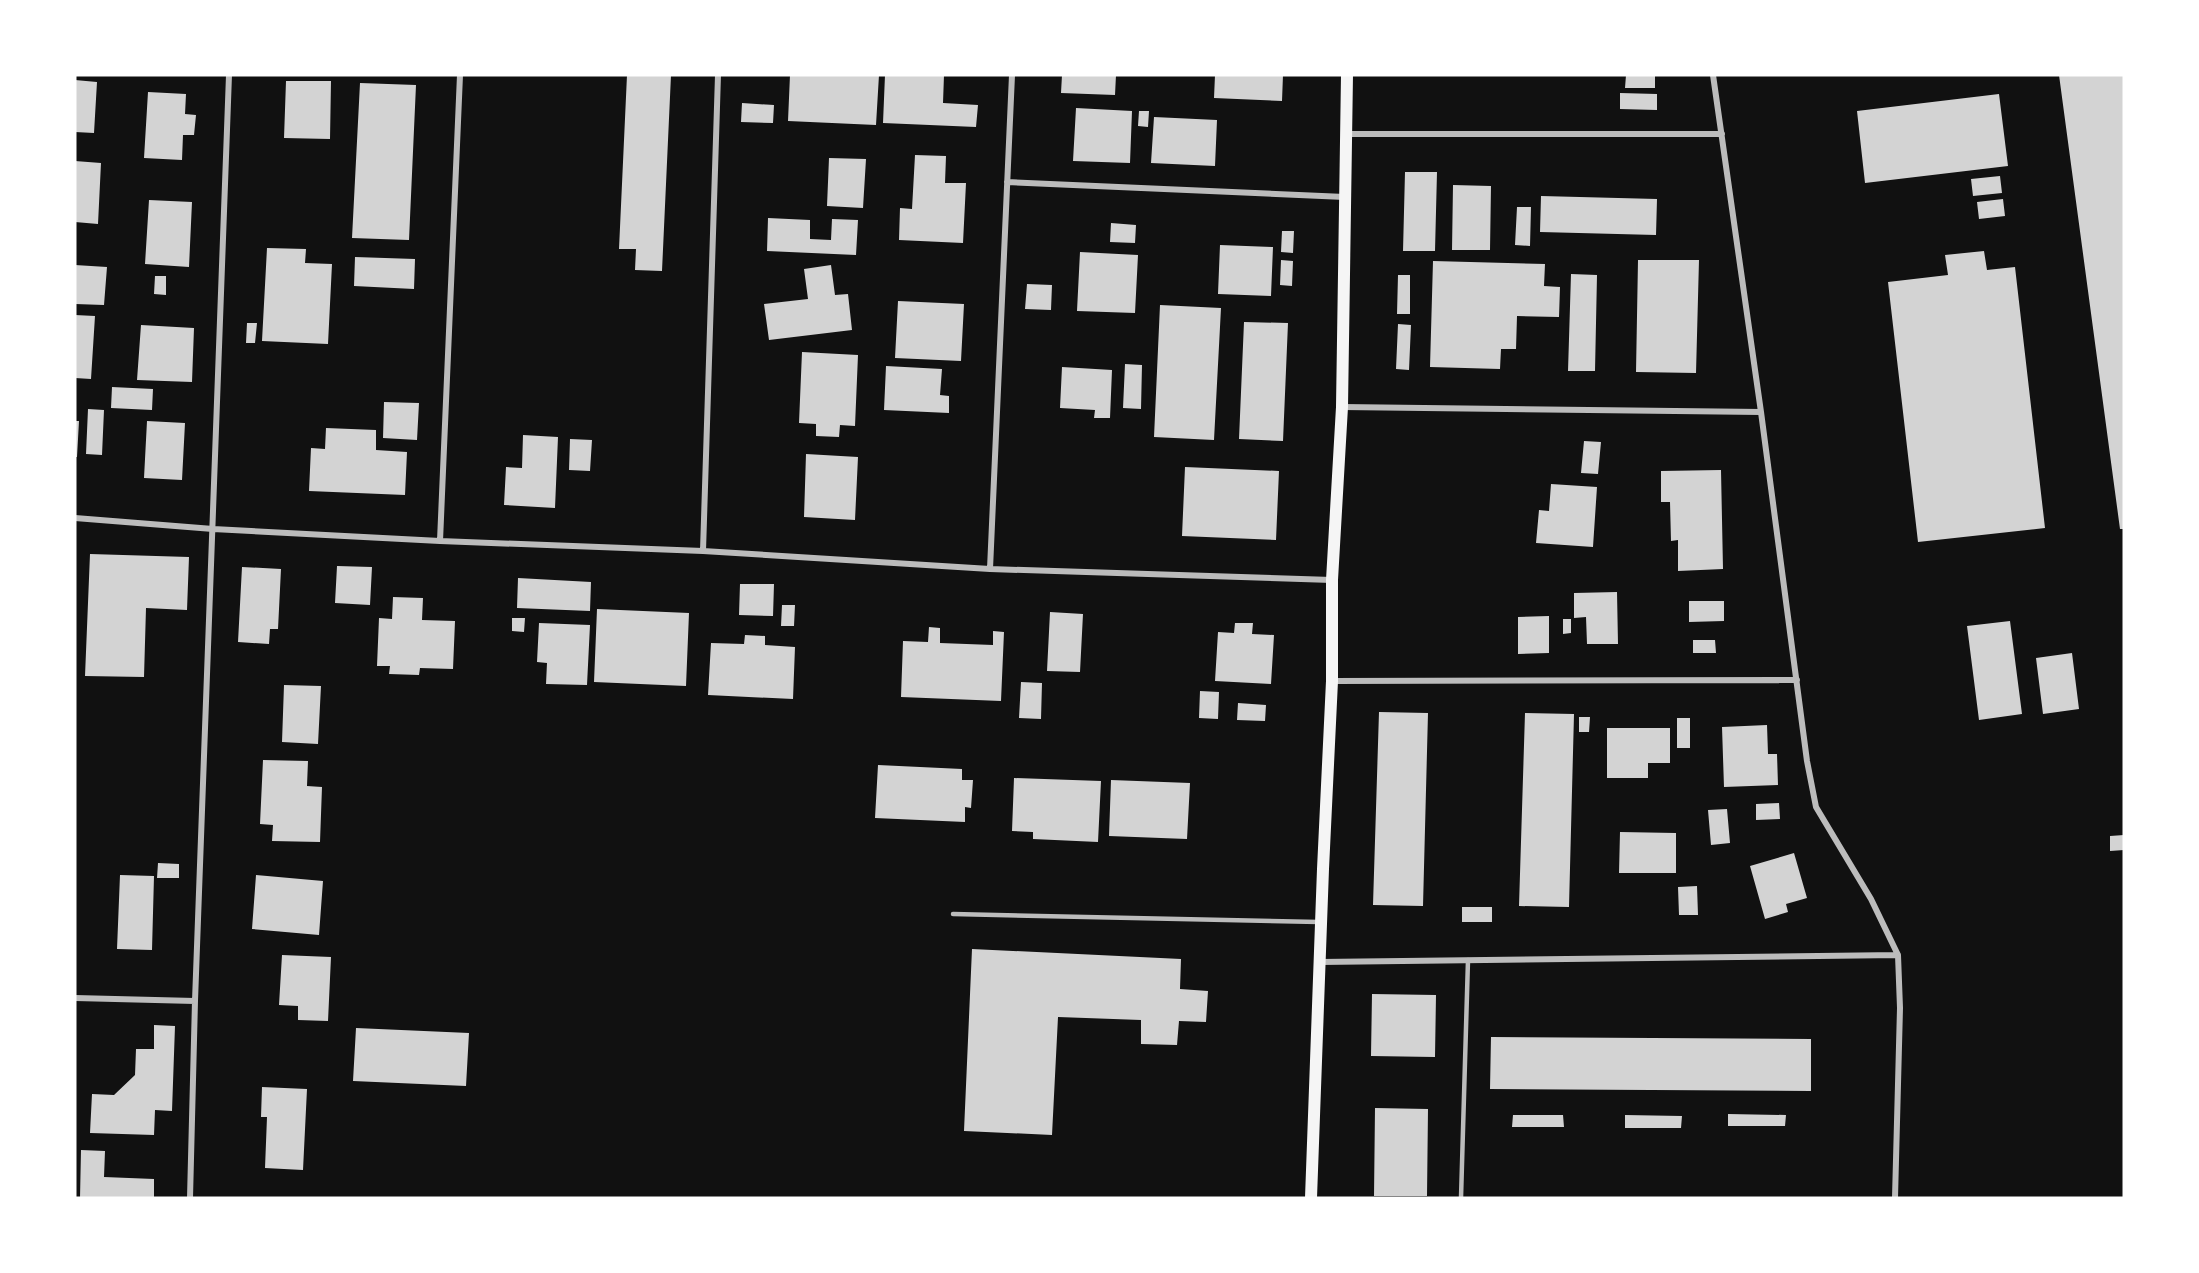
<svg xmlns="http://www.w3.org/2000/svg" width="2199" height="1273" viewBox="0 0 2199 1273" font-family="'PT Sans',sans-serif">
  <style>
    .building { fill: #d3d3d3 }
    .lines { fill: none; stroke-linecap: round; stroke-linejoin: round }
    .service { stroke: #bcbcbc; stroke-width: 4.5 }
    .minor { stroke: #bcbcbc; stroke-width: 6 }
    .secondary { stroke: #f5f5f5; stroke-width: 12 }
  </style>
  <rect width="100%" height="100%" fill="#111"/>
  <path class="building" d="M 627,75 L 671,75 L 662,271 L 635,270 L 636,249 L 619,249 Z
    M 790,75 L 879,75 L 876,125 L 788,121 Z
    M 885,75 L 944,75 L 943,103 L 978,105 L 976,127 L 883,123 Z
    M 1062,75 L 1116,75 L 1115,95 L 1061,93 Z
    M 1215,75 L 1283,75 L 1282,101 L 1214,98 Z
    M 1626,75 L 1655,75 L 1655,88 L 1625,88 Z
    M 2059,75 L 2124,75 L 2124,529 L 2120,529 Z
    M 75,80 L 97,82 L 94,133 L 75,132 Z
    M 286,81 L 331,81 L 330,139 L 284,138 Z
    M 360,83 L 416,85 L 409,240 L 352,238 Z
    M 148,92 L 186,94 L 185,114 L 196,115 L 194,135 L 183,135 L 182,160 L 144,158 Z
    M 1620,93 L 1657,94 L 1657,110 L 1620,109 Z
    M 1999,94 L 2008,166 L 1865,183 L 1857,111 Z
    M 742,103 L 774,105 L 773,123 L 741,122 Z
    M 1076,108 L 1132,111 L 1130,163 L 1073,161 Z
    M 1139,111 L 1149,111 L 1148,127 L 1138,126 Z
    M 1154,117 L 1217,120 L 1215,166 L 1151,163 Z
    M 915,155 L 946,156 L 945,183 L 966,183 L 963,243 L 899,240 L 900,208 L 912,209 Z
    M 829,158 L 866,159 L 863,208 L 827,206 Z
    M 75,161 L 101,163 L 98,224 L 75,222 Z
    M 1405,172 L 1437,172 L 1435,251 L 1403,251 Z
    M 2000,176 L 2002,193 L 1973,196 L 1971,179 Z
    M 1453,185 L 1491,186 L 1490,250 L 1452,250 Z
    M 1541,196 L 1657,199 L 1656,235 L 1540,232 Z
    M 2003,199 L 2005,216 L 1979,219 L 1977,202 Z
    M 149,200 L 192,202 L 189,267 L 145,264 Z
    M 1517,207 L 1531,207 L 1530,246 L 1515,245 Z
    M 768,218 L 810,220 L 810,239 L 831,240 L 832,219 L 858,220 L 856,255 L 767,251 Z
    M 1111,223 L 1136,225 L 1135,243 L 1110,242 Z
    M 1282,231 L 1294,231 L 1293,253 L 1281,252 Z
    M 1220,245 L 1273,247 L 1271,296 L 1218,294 Z
    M 267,248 L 306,249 L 305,263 L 332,264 L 328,344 L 262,341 Z
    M 1984,251 L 1987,270 L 2015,267 L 2045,528 L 1918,542 L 1888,282 L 1948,275 L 1945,255 Z
    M 1080,252 L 1138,255 L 1135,313 L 1077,311 Z
    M 355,257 L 415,259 L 414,289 L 354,286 Z
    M 1281,260 L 1293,261 L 1292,286 L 1280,285 Z
    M 1638,260 L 1699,260 L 1696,373 L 1636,372 Z
    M 1433,261 L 1545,264 L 1544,286 L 1560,287 L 1559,317 L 1517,316 L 1516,349 L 1501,349 L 1500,369 L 1430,367 Z
    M 75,265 L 107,267 L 104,305 L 75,304 Z
    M 831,265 L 835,295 L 848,294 L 852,330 L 769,340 L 764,304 L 808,299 L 804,269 Z
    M 1571,274 L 1597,275 L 1595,371 L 1568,371 Z
    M 1398,275 L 1410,275 L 1410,314 L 1397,314 Z
    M 155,276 L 166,276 L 166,295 L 154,294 Z
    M 1027,284 L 1052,285 L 1051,310 L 1025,309 Z
    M 898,301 L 964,304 L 961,361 L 895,358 Z
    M 1160,305 L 1221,308 L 1214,440 L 1154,437 Z
    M 75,315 L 95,316 L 91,379 L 75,378 Z
    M 1244,322 L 1288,323 L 1283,441 L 1239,439 Z
    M 247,323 L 257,323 L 255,343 L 246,343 Z
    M 1398,324 L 1411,325 L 1409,370 L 1396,369 Z
    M 141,325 L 194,328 L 192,382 L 137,380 Z
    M 802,352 L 858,355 L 855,426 L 840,425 L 839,437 L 816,436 L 816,424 L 799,423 Z
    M 1125,364 L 1142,365 L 1141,409 L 1123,408 Z
    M 886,366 L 942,369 L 940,395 L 949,396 L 949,413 L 884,410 Z
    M 1062,367 L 1112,370 L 1110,418 L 1094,418 L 1095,410 L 1060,408 Z
    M 112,387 L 153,389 L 152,410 L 111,408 Z
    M 384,402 L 419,403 L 417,440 L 383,438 Z
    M 88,409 L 104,410 L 102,455 L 86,454 Z
    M 75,421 L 79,421 L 77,457 L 75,457 Z
    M 147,421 L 185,423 L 182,480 L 144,478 Z
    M 326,428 L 376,430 L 376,450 L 407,452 L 405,495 L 309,491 L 311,448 L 325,449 Z
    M 523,435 L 558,437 L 555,508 L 504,505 L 506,467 L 522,468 Z
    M 570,439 L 592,440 L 590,471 L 569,470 Z
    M 1584,441 L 1601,442 L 1598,474 L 1581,473 Z
    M 806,454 L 858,457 L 855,520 L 804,517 Z
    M 1185,467 L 1279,471 L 1276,540 L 1182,536 Z
    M 1721,470 L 1723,569 L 1678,571 L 1678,540 L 1671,541 L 1670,502 L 1661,502 L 1661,471 Z
    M 1551,484 L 1597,487 L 1593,547 L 1536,543 L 1539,510 L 1549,511 Z
    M 90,554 L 189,557 L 187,610 L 146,608 L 144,677 L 85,676 Z
    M 337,566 L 372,567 L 370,605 L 335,603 Z
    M 242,567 L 281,569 L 278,629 L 270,629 L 269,644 L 238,642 Z
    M 518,578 L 591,582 L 590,611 L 517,608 Z
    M 740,584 L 774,584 L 773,616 L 739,615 Z
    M 1617,592 L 1618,644 L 1587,644 L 1586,617 L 1574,618 L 1574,593 Z
    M 393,597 L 423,598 L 422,620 L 455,621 L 453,669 L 420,668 L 419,675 L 389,674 L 390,666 L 377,666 L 379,618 L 392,619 Z
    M 1689,601 L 1724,601 L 1724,621 L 1689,622 Z
    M 782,605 L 795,605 L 794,626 L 781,626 Z
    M 597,609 L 689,613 L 686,686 L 594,682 Z
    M 1050,612 L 1083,614 L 1080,672 L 1047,671 Z
    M 1549,616 L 1549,653 L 1518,654 L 1518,617 Z
    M 512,618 L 525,618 L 524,632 L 512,631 Z
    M 1563,619 L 1571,619 L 1571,633 L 1563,634 Z
    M 2010,621 L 2022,714 L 1979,720 L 1967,626 Z
    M 539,623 L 590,625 L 587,685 L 546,684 L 547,663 L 537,662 Z
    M 1235,623 L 1253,623 L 1252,634 L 1274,635 L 1271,684 L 1215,681 L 1218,632 L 1234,633 Z
    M 929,627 L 940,628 L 940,643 L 993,645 L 993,631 L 1004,632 L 1001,701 L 901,697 L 903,641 L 928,642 Z
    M 745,635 L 765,636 L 765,645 L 795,647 L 793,699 L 708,695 L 711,643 L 744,644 Z
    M 1693,640 L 1715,640 L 1716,653 L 1693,653 Z
    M 2072,653 L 2079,709 L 2043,714 L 2036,658 Z
    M 1021,682 L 1042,683 L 1041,719 L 1019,718 Z
    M 284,685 L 321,686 L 318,744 L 282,742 Z
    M 1200,691 L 1219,692 L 1218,719 L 1199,718 Z
    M 1238,703 L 1266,705 L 1265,721 L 1237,720 Z
    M 1379,712 L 1428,713 L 1423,906 L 1373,905 Z
    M 1525,713 L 1574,714 L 1569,907 L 1519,906 Z
    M 1579,717 L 1590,717 L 1589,732 L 1579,732 Z
    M 1677,718 L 1690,718 L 1690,748 L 1677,748 Z
    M 1767,725 L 1768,754 L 1777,754 L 1778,785 L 1724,787 L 1722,727 Z
    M 1607,728 L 1670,728 L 1670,763 L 1648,763 L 1648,778 L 1607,778 Z
    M 263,760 L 308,761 L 307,786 L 322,787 L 320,842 L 272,841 L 273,825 L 260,824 Z
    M 878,765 L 962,769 L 962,780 L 973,780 L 971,808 L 965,807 L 965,822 L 875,818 Z
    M 1014,778 L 1101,781 L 1098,842 L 1033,839 L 1033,832 L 1012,831 Z
    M 1111,780 L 1190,783 L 1187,839 L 1109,836 Z
    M 1779,803 L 1780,819 L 1756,820 L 1756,804 Z
    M 1727,809 L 1730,843 L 1711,845 L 1708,810 Z
    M 1620,832 L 1676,833 L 1676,873 L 1619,873 Z
    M 2124,835 L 2124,850 L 2110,851 L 2110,836 Z
    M 1794,853 L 1807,898 L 1786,904 L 1788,912 L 1765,919 L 1750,866 Z
    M 158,863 L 179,864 L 179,878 L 157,878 Z
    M 120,875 L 154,876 L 152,950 L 117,949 Z
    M 256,875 L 323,881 L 319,935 L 252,929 Z
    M 1697,886 L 1698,915 L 1679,915 L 1678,887 Z
    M 1462,907 L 1492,907 L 1492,922 L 1462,922 Z
    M 972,949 L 1181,959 L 1180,989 L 1208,991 L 1206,1022 L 1179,1021 L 1177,1045 L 1141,1044 L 1141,1020 L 1058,1017 L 1052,1135 L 964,1131 Z
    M 282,955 L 331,957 L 328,1021 L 298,1020 L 298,1006 L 279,1005 Z
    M 1372,994 L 1436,995 L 1435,1057 L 1371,1056 Z
    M 154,1025 L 175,1026 L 172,1111 L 155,1110 L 154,1135 L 90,1133 L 92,1094 L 114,1095 L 135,1075 L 136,1049 L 154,1049 Z
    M 356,1028 L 469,1033 L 466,1086 L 353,1081 Z
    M 1491,1037 L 1811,1039 L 1811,1091 L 1490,1089 Z
    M 262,1087 L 307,1089 L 303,1170 L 265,1168 L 267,1117 L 261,1117 Z
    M 1375,1108 L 1428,1109 L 1427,1196 L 1374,1196 Z
    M 1728,1114 L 1786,1115 L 1785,1126 L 1728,1126 Z
    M 1513,1115 L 1563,1115 L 1564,1127 L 1512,1127 Z
    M 1625,1115 L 1682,1116 L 1681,1128 L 1625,1128 Z
    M 81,1150 L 105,1151 L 104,1177 L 154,1179 L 154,1198 L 80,1198 Z"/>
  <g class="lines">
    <path class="service" d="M 953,914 L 1319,922
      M 1461,1198 L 1468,960"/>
    <path class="minor" d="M 1713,75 L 1761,412 L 1807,761 L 1816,807 L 1871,899 L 1898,955 L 1900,1008 L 1895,1198
      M 1347,134 L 1722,134
      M 1007,182 L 1345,197
      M 1342,407 L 1761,412
      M 75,518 L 213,529 L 440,541 L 703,551 L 990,569 L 1332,580
      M 440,541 L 460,75
      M 703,551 L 718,75
      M 990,569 L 1012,75
      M 1333,681 L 1797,680
      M 1320,962 L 1898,955
      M 75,998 L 195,1001
      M 190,1198 L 195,1001 L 229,75"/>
    <path class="secondary" d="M 1311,1198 L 1323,869 L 1332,681 L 1332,580 L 1342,407 L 1347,75"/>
  </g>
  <rect width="2199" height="1273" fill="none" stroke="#ffffff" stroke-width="153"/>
</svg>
